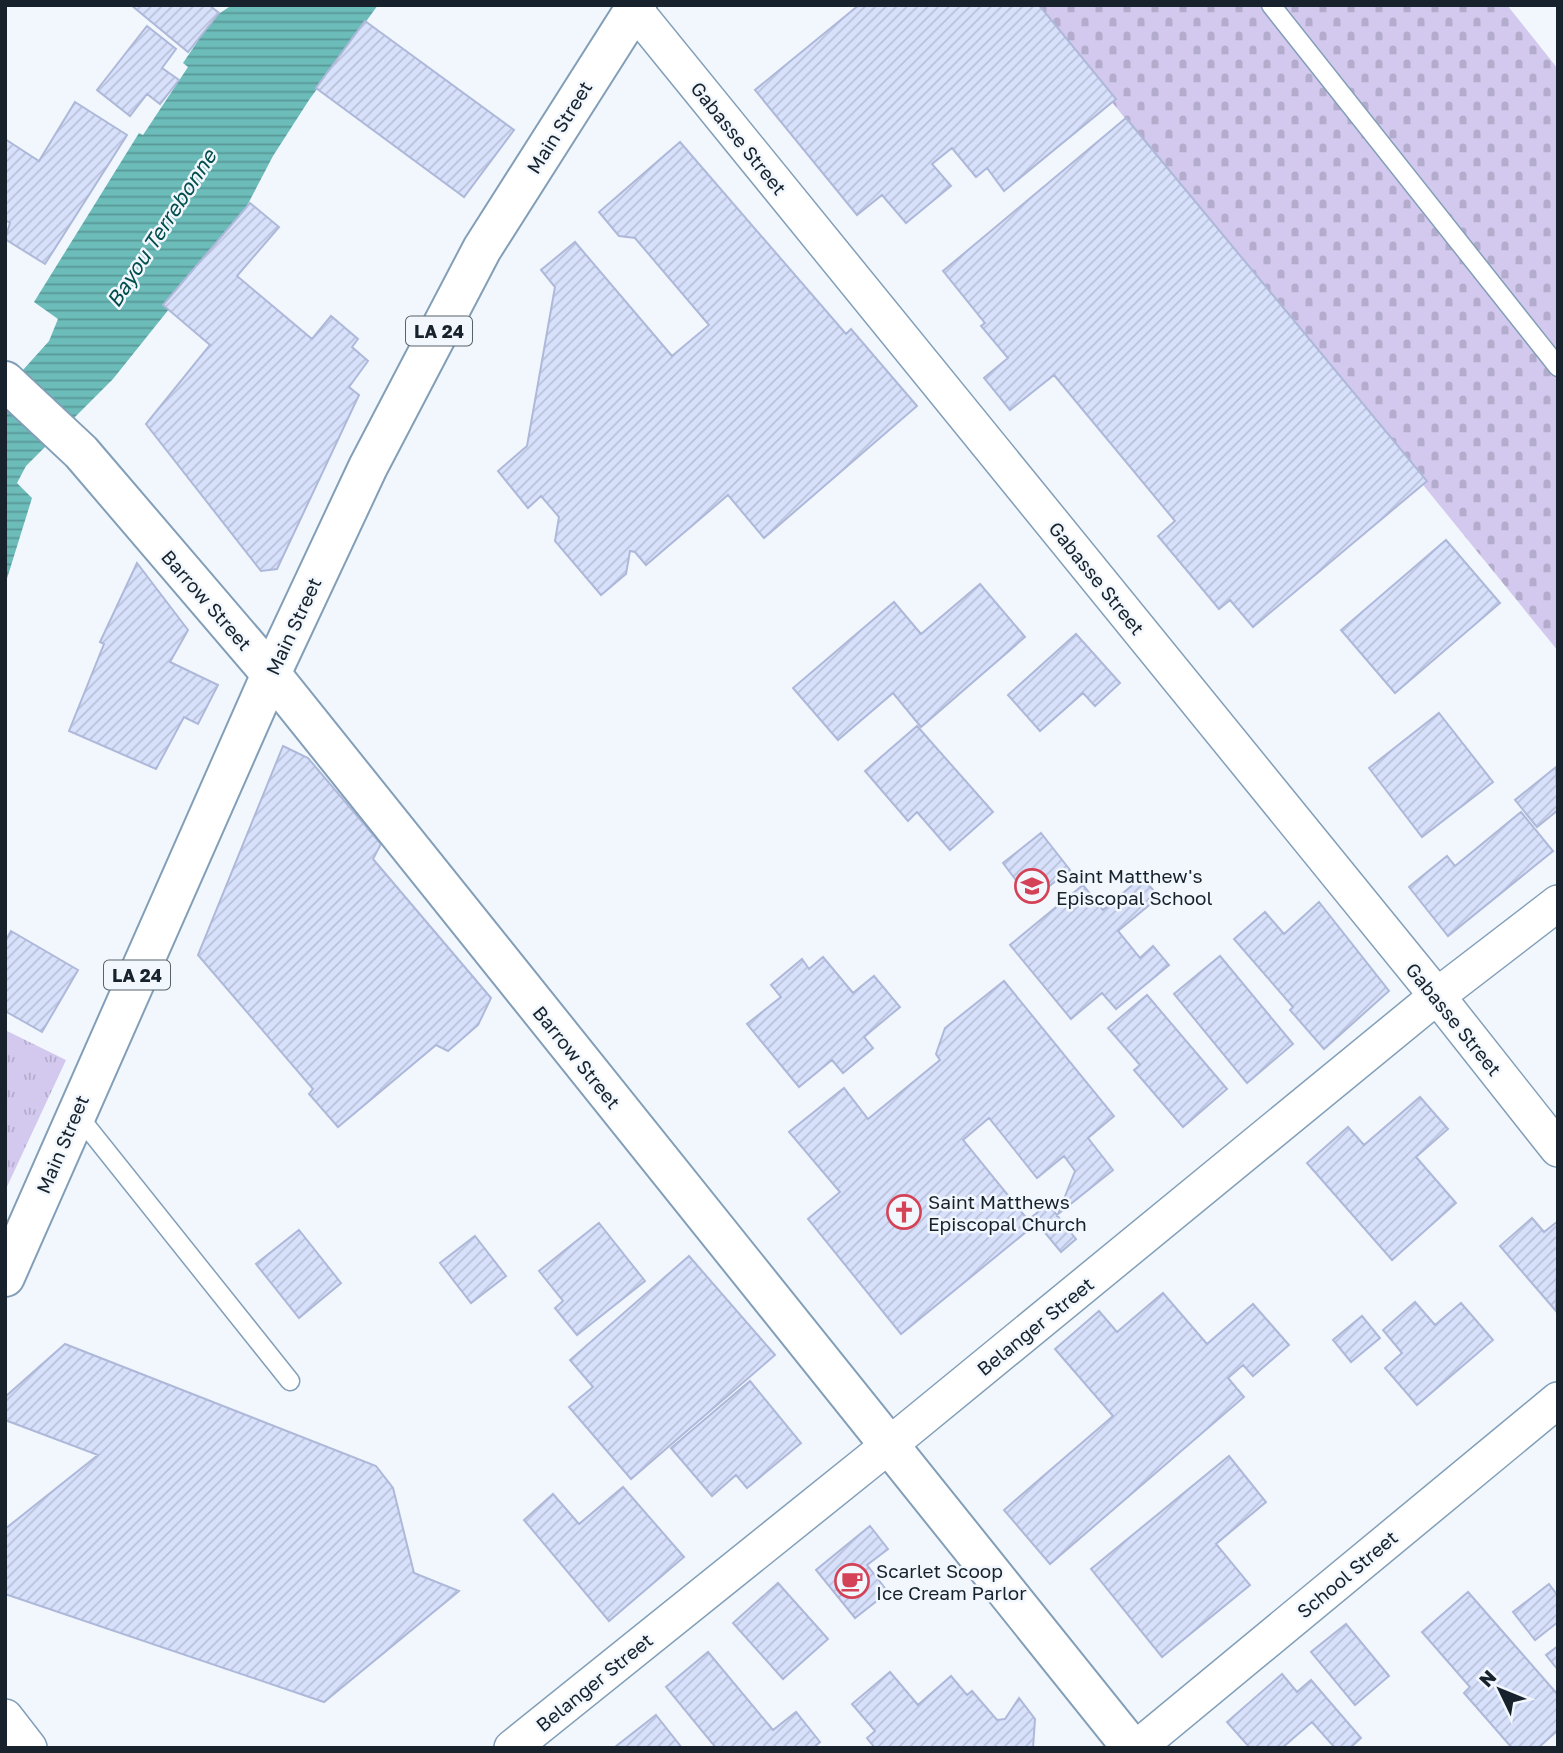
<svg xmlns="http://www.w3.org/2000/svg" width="1563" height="1753" viewBox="0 0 1563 1753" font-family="'Golos Text',sans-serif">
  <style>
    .cemetery { fill: url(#cemetery-stones) }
    .park { fill: url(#park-tufts) }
    .water { fill: url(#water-rules) }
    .building { fill: url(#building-hatch); stroke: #aeb8d9; stroke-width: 2 }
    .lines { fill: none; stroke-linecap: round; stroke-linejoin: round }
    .lane-casing { stroke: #839fb8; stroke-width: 21 }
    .street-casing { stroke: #839fb8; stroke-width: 38 }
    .secondary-casing { stroke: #839fb8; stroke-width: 42 }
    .primary-casing { stroke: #839fb8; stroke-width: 42 }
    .lane { stroke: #fff; stroke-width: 18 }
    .street { stroke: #fff; stroke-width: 35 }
    .secondary { stroke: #fff; stroke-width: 38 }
    .primary { stroke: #fff; stroke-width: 38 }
    .labels { text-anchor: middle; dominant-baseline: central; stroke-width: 5; stroke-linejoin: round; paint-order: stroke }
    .shield { fill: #f1f7fd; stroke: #58626b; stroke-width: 2 }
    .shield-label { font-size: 18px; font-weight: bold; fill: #17222c }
    .street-label { font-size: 19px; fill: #17222c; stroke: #f1f7fd }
    .poi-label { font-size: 19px; fill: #17222c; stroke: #f1f7fd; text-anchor: start }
    .water-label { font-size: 21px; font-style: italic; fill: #014e4d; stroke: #f1f7fd }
  </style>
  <defs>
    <pattern id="cemetery-stones" width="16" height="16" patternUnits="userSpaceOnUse" patternTransform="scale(1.75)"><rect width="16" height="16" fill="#d3c8ee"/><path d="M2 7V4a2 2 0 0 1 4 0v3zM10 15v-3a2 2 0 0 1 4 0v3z" fill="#b4accc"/></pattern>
    <pattern id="park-tufts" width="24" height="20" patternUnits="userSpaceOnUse" patternTransform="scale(1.75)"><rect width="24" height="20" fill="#d3c8ee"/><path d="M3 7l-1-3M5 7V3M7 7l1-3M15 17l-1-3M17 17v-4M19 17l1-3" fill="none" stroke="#b4accc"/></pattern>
    <pattern id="water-rules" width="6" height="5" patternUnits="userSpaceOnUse" patternTransform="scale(1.75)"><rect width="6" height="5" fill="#6cbcba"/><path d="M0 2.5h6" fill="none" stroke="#589897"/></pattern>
    <pattern id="building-hatch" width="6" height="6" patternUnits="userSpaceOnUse" patternTransform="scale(1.75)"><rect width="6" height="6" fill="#d8e1fc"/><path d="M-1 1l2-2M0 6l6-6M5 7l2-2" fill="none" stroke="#b9c1d8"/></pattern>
  </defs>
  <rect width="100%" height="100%" fill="#f1f7fd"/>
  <path class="cemetery" d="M 1033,5 L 1507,5 L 1558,69 L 1558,651 Z"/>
  <path class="park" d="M 5,1030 L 66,1060 L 5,1191 Z"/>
  <path class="water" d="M 232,5 L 378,5 L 309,100 L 273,156 L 238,223 L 113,379 L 26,466 L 17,483 L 32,498 L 5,585 L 5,390 L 49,341 L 58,319 L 34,302 L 139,133 L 143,135 L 188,67 L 183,63 L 214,17 Z"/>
  <path class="building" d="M 131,5 L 209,5 L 219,13 L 188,52 Z
    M 859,5 L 1039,5 L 1116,99 L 1004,191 L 987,168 L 976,177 L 952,148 L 932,164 L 951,186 L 906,223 L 882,195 L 857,215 L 755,90 Z
    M 365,21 L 514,130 L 464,197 L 316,88 Z
    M 147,26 L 176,49 L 162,68 L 179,80 L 160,104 L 147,94 L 130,116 L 97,90 Z
    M 75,102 L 127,135 L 45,264 L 5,239 L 10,223 L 5,220 L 5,139 L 39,161 Z
    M 1126,118 L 1427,481 L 1253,627 L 1230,600 L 1219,609 L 1158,536 L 1175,521 L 1054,375 L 1010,410 L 984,378 L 1008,358 L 981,326 L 985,323 L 943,271 Z
    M 680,142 L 846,334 L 851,329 L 917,406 L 764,538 L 728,495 L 646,565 L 635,552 L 630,551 L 626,574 L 601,595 L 555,541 L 559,517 L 541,496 L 528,508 L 498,471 L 527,446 L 555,287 L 541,270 L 575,242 L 672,356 L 709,325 L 635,238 L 619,236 L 599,212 Z
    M 250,203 L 279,227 L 237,276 L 312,339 L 331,316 L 358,339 L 352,347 L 368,361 L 349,387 L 359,395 L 277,569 L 261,571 L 146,424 L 210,345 L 163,305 Z
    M 1446,540 L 1500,603 L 1395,693 L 1341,630 Z
    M 137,563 L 188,630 L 170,662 L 218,685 L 198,724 L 184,717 L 156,769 L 69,731 L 104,644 L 100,642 Z
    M 980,584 L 1025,637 L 921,727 L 893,693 L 838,740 L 793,688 L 894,602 L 921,634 Z
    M 1076,634 L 1120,683 L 1095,706 L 1083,693 L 1040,731 L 1008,695 Z
    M 1439,713 L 1493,782 L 1422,837 L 1369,768 Z
    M 917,726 L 993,812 L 950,850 L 917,812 L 908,821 L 865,771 Z
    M 283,746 L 308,758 L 381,844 L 373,859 L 491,998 L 478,1025 L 448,1051 L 436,1045 L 338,1127 L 309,1094 L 313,1089 L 198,955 Z
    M 1556,767 L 1558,810 L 1537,827 L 1515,800 Z
    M 1521,812 L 1553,851 L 1448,936 L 1409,887 L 1447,856 L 1455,866 Z
    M 1041,833 L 1070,870 L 1031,900 L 1003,863 Z
    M 1142,877 L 1159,897 L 1118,931 L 1140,958 L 1153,946 L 1169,965 L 1116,1009 L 1102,993 L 1071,1019 L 1010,945 L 1083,885 L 1103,910 Z
    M 1319,902 L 1389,991 L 1324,1049 L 1290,1010 L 1293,1007 L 1234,939 L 1265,912 L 1284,934 Z
    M 11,931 L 78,970 L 42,1032 L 5,1011 L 5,942 Z
    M 1220,956 L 1293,1044 L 1247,1083 L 1174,994 Z
    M 823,957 L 853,993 L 874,976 L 900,1007 L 864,1037 L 873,1048 L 843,1073 L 832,1060 L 799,1087 L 747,1024 L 781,997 L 771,985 L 802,959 L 809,969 Z
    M 1004,981 L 1114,1116 L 1088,1138 L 1113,1170 L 1058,1214 L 1075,1171 L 1064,1156 L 1037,1178 L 989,1118 L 963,1140 L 1028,1220 L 1048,1204 L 1076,1239 L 1061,1252 L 1037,1223 L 901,1334 L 808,1219 L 840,1192 L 789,1132 L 844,1088 L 868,1119 L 940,1060 L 936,1054 L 945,1028 Z
    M 1147,995 L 1227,1089 L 1183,1127 L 1134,1070 L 1140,1065 L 1108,1028 Z
    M 1420,1097 L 1448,1129 L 1416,1157 L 1456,1203 L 1392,1260 L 1307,1163 L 1348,1127 L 1364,1145 Z
    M 1532,1218 L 1544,1232 L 1558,1221 L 1556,1311 L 1500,1246 Z
    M 599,1223 L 645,1281 L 577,1335 L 555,1308 L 563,1301 L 539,1271 Z
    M 299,1230 L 341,1283 L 299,1318 L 256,1264 Z
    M 475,1236 L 506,1276 L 471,1303 L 440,1263 Z
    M 689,1256 L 775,1355 L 631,1479 L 569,1407 L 593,1387 L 570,1360 Z
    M 1163,1293 L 1207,1344 L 1253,1304 L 1289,1345 L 1253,1376 L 1243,1365 L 1228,1378 L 1244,1397 L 1050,1564 L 1004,1510 L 1113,1416 L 1055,1349 L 1099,1311 L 1117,1332 Z
    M 1415,1302 L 1435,1325 L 1461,1303 L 1493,1340 L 1417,1405 L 1385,1368 L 1402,1353 L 1383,1330 Z
    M 1362,1316 L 1380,1338 L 1351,1362 L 1333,1340 Z
    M 65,1344 L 376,1466 L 393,1488 L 414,1573 L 459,1591 L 324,1702 L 5,1594 L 5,1529 L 98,1455 L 5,1420 L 5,1397 Z
    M 750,1381 L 801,1443 L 747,1488 L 736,1475 L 712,1496 L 671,1448 Z
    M 1229,1456 L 1266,1502 L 1216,1544 L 1250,1585 L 1162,1657 L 1091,1569 Z
    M 623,1487 L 684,1557 L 609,1621 L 524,1520 L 553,1494 L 579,1524 Z
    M 870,1526 L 888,1549 L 867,1565 L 888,1592 L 855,1618 L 816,1570 Z
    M 778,1583 L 828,1639 L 783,1679 L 733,1623 Z
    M 1549,1584 L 1558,1596 L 1558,1622 L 1535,1640 L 1513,1612 Z
    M 1468,1592 L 1558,1695 L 1558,1730 L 1538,1748 L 1512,1748 L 1464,1693 L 1470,1687 L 1422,1632 Z
    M 1346,1624 L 1389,1676 L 1355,1705 L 1311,1652 Z
    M 1558,1646 L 1558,1670 L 1546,1655 Z
    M 708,1652 L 773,1730 L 796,1712 L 820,1742 L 813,1748 L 716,1748 L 666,1687 Z
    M 890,1672 L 918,1705 L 951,1676 L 967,1695 L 972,1691 L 997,1720 L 1005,1719 L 1019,1698 L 1035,1719 L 1033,1748 L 875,1748 L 867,1738 L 875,1731 L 852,1704 Z
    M 1282,1674 L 1297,1692 L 1311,1680 L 1361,1738 L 1350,1748 L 1335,1748 L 1312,1722 L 1282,1748 L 1250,1748 L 1227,1722 Z
    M 656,1715 L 682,1748 L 615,1748 L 615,1747 Z"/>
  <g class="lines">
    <g class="lane-casing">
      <path id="lane" d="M 1271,5 L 1558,367
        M 76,1113 L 290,1381"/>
    </g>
    <g class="street-casing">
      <path id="street" d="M 631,5 L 1437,996 L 1558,1149
        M 5,1717 L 29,1748
        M 512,1748 L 888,1446 L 1437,996 L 1558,903
        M 1137,1748 L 1558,1400"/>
    </g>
    <g class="secondary-casing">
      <path id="secondary" d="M 5,381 L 81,452 L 271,674 L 1132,1748"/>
    </g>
    <g class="primary-casing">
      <path id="primary" d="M 5,1277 L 271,674 L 368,467 L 482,249 L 637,5"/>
    </g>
    <use href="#lane" class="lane"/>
    <use href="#street" class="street"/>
    <use href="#secondary" class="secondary"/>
    <use href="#primary" class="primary"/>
  </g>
  <defs>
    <g id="school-ring" transform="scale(1.75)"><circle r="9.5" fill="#f1f7fd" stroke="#d34256" stroke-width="1.5"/><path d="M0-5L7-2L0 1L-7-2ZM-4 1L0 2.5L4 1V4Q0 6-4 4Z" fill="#d34256"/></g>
    <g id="church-ring" transform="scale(1.75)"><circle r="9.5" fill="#f1f7fd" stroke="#d34256" stroke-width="1.5"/><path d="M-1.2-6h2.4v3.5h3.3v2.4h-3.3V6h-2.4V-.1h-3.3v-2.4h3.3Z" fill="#d34256"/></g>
    <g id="cafe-ring" transform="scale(1.75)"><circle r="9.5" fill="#f1f7fd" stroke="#d34256" stroke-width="1.5"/><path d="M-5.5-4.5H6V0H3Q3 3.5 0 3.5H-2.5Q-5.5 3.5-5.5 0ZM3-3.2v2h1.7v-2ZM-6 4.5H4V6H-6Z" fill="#d34256"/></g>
  </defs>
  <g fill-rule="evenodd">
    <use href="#school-ring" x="1032" y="886"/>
    <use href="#church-ring" x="904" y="1212"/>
    <use href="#cafe-ring" x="852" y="1581"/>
  </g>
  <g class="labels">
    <g class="shield">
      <rect x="406" y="316.5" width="66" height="29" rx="5"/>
      <rect x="104" y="960.5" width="66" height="29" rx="5"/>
    </g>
    <g class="shield-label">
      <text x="439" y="331">LA 24</text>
      <text x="137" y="975">LA 24</text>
    </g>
    <g class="street-label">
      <text transform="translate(559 127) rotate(-58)">Main Street</text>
      <text transform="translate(739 138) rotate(51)">Gabasse Street</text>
      <text transform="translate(1097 578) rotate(51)">Gabasse Street</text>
      <text transform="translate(207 600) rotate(49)">Barrow Street</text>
      <text transform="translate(293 626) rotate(-65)">Main Street</text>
      <text transform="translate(1454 1019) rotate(51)">Gabasse Street</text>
      <text transform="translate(577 1057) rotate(51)">Barrow Street</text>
      <text transform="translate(62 1144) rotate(-67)">Main Street</text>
      <text transform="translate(1035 1326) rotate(-39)">Belanger Street</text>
      <text transform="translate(1347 1574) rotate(-40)">School Street</text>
      <text transform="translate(594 1682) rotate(-39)">Belanger Street</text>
    </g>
    <g class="poi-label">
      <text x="1056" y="875">Saint Matthew's<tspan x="1056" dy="22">Episcopal School</tspan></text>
      <text x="928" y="1201">Saint Matthews<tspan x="928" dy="22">Episcopal Church</tspan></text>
      <text x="876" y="1570">Scarlet Scoop<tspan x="876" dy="22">Ice Cream Parlor</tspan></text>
    </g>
    <g class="water-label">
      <text transform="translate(161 228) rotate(-57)">Bayou Terrebonne</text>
    </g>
  </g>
  <rect width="1563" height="1753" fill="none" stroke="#17222c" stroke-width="14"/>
  <g transform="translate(1500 1690) rotate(313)" stroke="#f1f7fd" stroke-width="5" paint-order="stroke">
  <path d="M0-5L12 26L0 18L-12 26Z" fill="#17222c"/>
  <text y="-10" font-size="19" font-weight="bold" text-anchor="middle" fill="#17222c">N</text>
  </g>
</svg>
